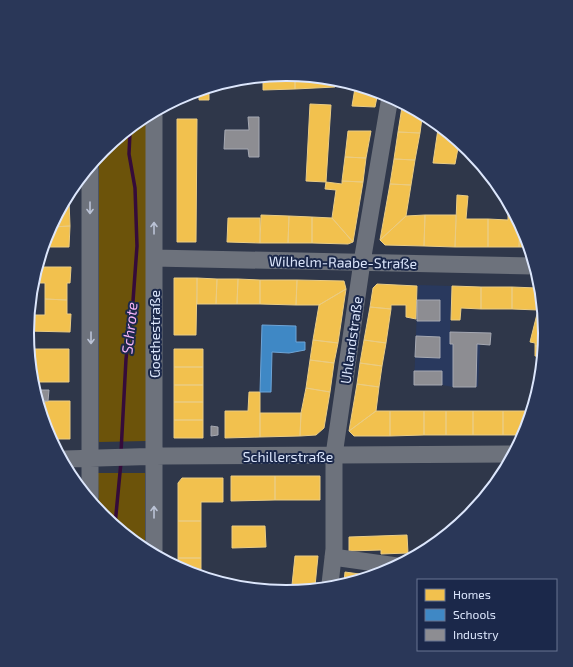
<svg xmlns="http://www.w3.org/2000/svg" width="573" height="667" viewBox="0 0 573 667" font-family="'Exo 2',sans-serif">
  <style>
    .built { fill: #29395e }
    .green { fill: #6c530a }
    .homes { fill: #f2c14e; stroke: #ebcc82 }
    .schools { fill: #3f88c5; stroke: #6ea4d6 }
    .industry { fill: #8d8d92; stroke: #a5a8b2 }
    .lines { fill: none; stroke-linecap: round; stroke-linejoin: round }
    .stream { stroke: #350b3a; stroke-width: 3.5 }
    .minor { stroke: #6d727c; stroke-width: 17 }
    .oneway { stroke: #bbc3d6 }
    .labels { text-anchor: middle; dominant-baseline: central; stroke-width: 4; stroke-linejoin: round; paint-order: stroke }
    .street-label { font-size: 14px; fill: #dce6fc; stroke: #1b284a }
    .water-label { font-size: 15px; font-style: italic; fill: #f4b2f5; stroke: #1b284a }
    .rim { fill: none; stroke: #dce6fc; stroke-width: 2 }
  </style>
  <rect width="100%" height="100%" fill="#2f374a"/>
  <path class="built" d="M 418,285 L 452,286 L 450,332 L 481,332 L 478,386 L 476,387 L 453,387 L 442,385 L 414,385 Z"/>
  <path class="green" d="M 146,121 L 146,441 L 99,442 L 99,156 L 103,150 Z
    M 98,473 L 145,473 L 145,545 L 103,517 L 99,510 Z"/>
  <path class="homes" d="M 287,74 L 295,76 L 295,89 L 263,90 L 263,79 Z
    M 295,76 L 335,84 L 335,87 L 295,89 Z
    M 355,88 L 378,92 L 375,107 L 352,106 Z
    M 209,89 L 209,100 L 199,100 L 199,96 L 184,96 L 187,94 Z
    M 310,104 L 331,105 L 326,182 L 306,181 Z
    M 402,107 L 405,107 L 422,118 L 420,133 L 398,132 Z
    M 177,119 L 197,119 L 196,242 L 177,242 Z
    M 438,129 L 459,143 L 455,164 L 433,163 Z
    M 348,131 L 371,131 L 366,158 L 345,157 Z
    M 398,132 L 420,133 L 415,160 L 394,159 Z
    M 345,157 L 366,158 L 363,182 L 342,181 Z
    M 394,159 L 415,160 L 411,185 L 390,184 Z
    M 342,181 L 363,182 L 353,242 L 332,218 L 336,190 L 325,189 L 326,182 L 342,184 Z
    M 390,184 L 411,185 L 406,216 L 380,240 Z
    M 457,195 L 468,196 L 466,219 L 488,219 L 488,247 L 455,247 Z
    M 69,201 L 70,226 L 52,227 Z
    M 508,207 L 520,225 L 519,247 L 488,247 L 488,219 L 508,220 Z
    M 261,215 L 289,216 L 288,243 L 260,243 Z
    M 425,215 L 456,215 L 455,247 L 424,246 Z
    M 425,215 L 424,246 L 385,245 L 380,240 L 406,216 Z
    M 289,216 L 312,217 L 312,243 L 288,243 Z
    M 312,217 L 332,218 L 353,242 L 348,244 L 312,243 Z
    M 228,218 L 260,218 L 260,243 L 227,242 Z
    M 520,225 L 526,234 L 529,247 L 519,247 Z
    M 70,226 L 69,247 L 44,247 L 47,234 L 52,227 Z
    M 40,267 L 71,267 L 70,283 L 67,283 L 67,300 L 45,299 L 45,283 L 39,283 Z
    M 174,278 L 197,278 L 196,335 L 174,335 Z
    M 197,278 L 217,279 L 216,304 L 197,304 Z
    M 217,279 L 238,279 L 237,304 L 216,304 Z
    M 238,279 L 260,280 L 260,304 L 237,304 Z
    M 260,280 L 297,280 L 296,305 L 260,304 Z
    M 297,280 L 344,281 L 346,289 L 319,305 L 296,305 Z
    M 377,284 L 417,286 L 416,319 L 406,317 L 406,305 L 391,305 L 391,309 L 370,307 L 373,288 Z
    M 452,286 L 481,287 L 481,309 L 461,308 L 460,320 L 451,320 Z
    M 481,287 L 512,287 L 512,309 L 481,309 Z
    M 512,287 L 537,288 L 539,299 L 538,310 L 512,309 Z
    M 346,289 L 338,343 L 313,340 L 319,305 Z
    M 45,299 L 67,300 L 67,314 L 71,314 L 70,332 L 27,331 L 31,315 L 45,315 Z
    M 539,299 L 546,334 L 544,346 L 535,346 L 535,343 L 530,342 L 538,310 Z
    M 370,307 L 391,309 L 386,343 L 364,340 Z
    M 313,340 L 338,343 L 334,363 L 310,360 Z
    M 364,340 L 386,343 L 382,366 L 360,363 Z
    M 535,346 L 544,346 L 541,357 L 535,356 Z
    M 30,349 L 69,349 L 69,382 L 37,382 Z
    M 174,349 L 203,349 L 203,367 L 174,367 Z
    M 310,360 L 334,363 L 330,392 L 306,388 Z
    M 360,363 L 382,366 L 379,387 L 357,384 Z
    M 174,367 L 203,367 L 203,385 L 174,385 Z
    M 357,384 L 379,387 L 376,411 L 349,431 Z
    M 174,385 L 203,385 L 203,402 L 174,402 Z
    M 535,386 L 526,433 L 525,435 L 503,435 L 503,411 L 529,411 Z
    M 306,388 L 330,392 L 324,428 L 316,435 L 300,436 L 301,413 Z
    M 249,392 L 260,392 L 260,437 L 225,438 L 225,411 L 248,411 Z
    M 45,401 L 70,401 L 70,439 L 51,439 L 47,433 L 44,418 L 46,418 Z
    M 174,402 L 203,402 L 203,420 L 174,420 Z
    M 376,411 L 390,411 L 390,436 L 354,436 L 349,431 Z
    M 390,411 L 424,411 L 424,435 L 390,436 Z
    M 424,411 L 446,411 L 446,435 L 424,435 Z
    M 446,411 L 473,411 L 473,435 L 446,435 Z
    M 473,411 L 503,411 L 503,435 L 473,435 Z
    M 260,413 L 301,413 L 300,436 L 260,437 Z
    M 174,420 L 203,420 L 203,438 L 174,438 Z
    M 231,476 L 275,476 L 275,500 L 231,501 Z
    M 275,476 L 320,476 L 320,500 L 275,500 Z
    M 182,478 L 223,478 L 223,502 L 201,502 L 201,521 L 178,521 L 178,483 Z
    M 178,521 L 201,521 L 201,558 L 178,558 Z
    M 232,526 L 265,526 L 266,547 L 232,548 Z
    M 407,535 L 408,553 L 381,554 L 381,550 L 349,551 L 349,537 Z
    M 295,556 L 318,556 L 315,586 L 292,585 Z
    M 178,558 L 201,558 L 201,576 L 187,573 L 178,567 Z
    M 345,572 L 374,576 L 344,582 Z
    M 292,585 L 315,586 L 314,587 L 291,592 Z"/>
  <path class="schools" d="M 262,325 L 296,326 L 296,342 L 305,342 L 305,350 L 289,353 L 272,352 L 271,392 L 260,392 Z"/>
  <path class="industry" d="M 248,117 L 259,117 L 259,157 L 249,157 L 248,149 L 224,149 L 225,130 L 249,130 Z
    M 417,300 L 440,300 L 440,321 L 417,321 Z
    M 450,332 L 491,333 L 490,345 L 477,344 L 476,387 L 453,387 L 453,344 L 450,344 Z
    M 416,336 L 440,337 L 440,358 L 415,357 Z
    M 414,371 L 442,371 L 442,385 L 414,385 Z
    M 38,390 L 49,390 L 48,401 L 40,401 Z
    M 211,426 L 218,427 L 218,435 L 211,436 Z"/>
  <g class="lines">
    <path class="stream" d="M 121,452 L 126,359 L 133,301 L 137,246 L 135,188 L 129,154 L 130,132
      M 115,525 L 121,462"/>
    <path class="minor" d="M 154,116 L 154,551
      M 90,169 L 90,498
      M 154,258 L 533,266
      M 65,459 L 165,456 L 512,454
      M 333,557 L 397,566
      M 330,584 L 334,549 L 334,455 L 362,262 L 390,97"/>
  </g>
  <defs><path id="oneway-shaft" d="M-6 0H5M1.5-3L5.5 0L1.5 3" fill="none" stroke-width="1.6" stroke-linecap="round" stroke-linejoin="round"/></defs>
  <g class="oneway">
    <use href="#oneway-shaft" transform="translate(90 208) rotate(90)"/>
    <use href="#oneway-shaft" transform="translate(154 228) rotate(-90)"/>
    <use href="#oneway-shaft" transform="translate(91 338) rotate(90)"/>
    <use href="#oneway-shaft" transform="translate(154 512) rotate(-90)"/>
  </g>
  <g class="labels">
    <g class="street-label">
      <text transform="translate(343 262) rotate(1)">Wilhelm-Raabe-Straße</text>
      <text transform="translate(154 334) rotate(-90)">Goethestraße</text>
      <text transform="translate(351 340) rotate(-82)">Uhlandstraße</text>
      <text x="288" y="456">Schillerstraße</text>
    </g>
    <g class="water-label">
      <text transform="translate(129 328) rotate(-84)">Schrote</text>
    </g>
  </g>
  <path d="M0 0H573V667H0ZM34 333a252 252 0 1 1 504 0a252 252 0 1 1-504 0Z" fill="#2a3758" fill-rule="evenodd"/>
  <path class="rim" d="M34 333a252 252 0 1 1 504 0a252 252 0 1 1-504 0Z"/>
  <rect x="417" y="579" width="140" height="72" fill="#1b284a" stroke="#687491"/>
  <rect x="425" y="589" width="20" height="12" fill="#f2c14e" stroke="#687491"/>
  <text x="453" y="599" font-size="12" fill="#dce6fc">Homes</text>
  <rect x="425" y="609" width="20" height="12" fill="#3f88c5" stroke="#687491"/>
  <text x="453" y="619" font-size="12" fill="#dce6fc">Schools</text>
  <rect x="425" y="629" width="20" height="12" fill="#8d8d92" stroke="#687491"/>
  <text x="453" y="639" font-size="12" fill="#dce6fc">Industry</text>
</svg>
